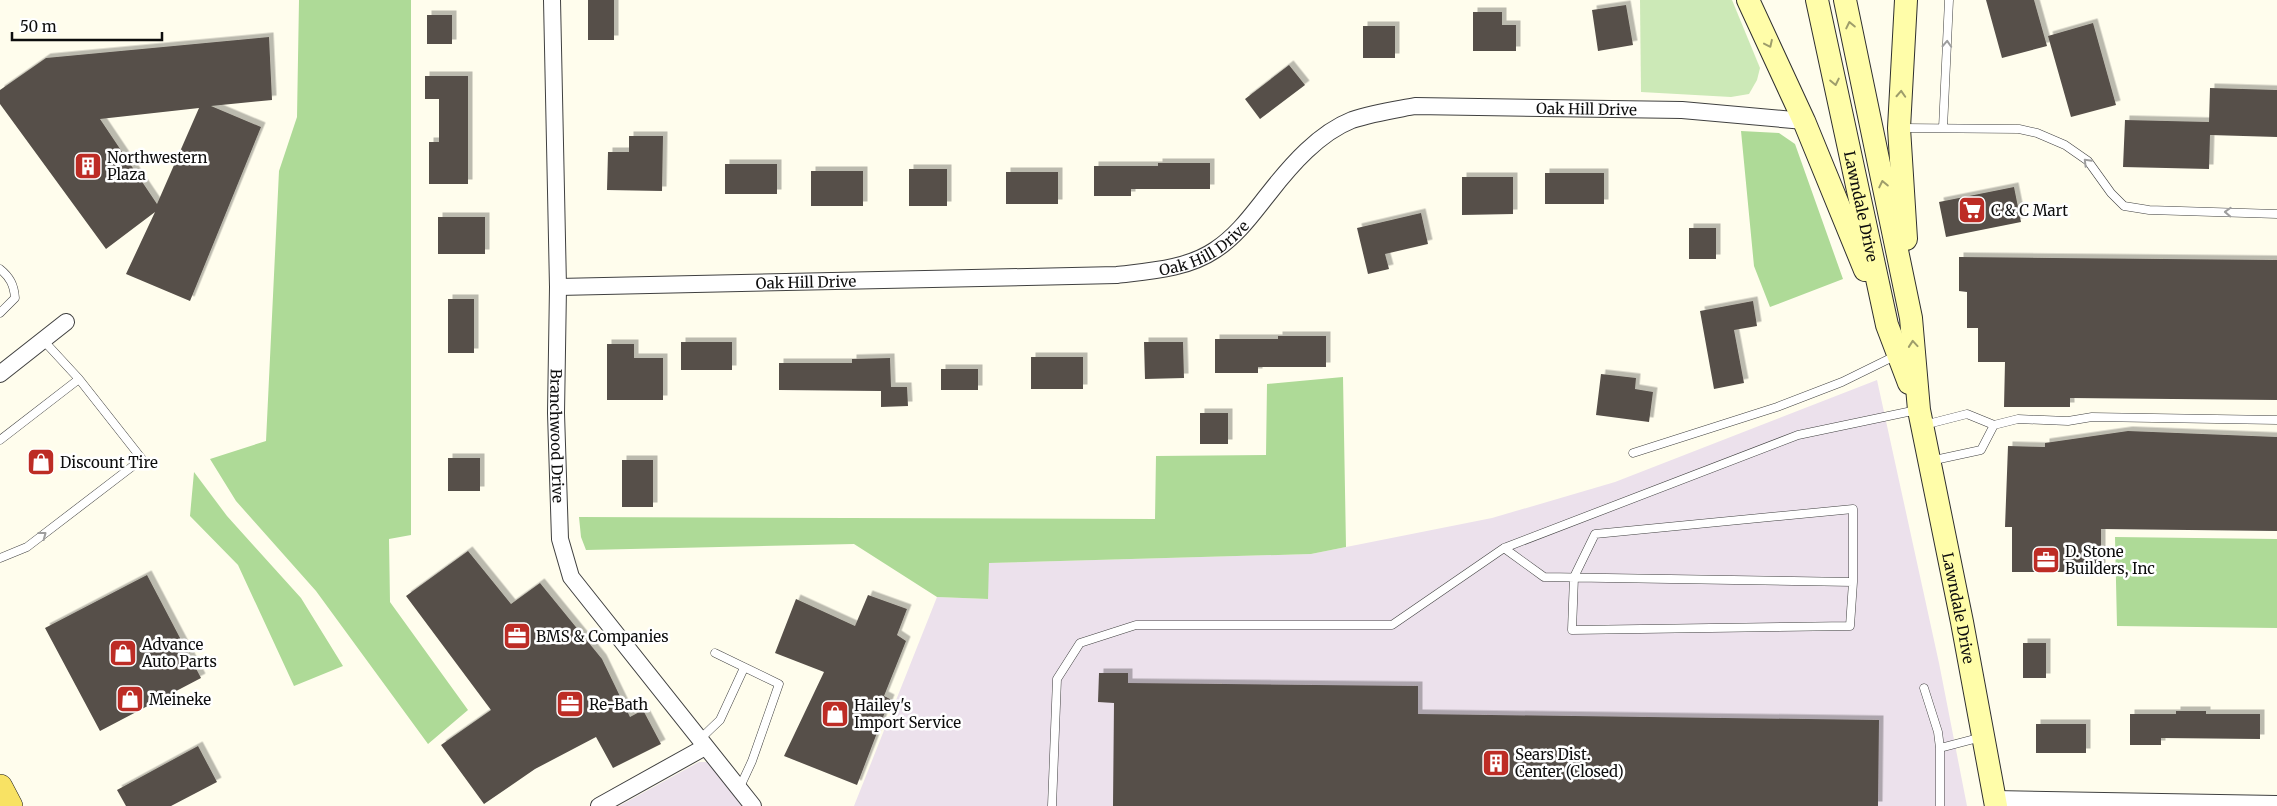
<svg xmlns="http://www.w3.org/2000/svg" width="2277" height="806" viewBox="0 0 2277 806" font-family="Merriweather,serif">
  <style>
    .industrial { fill: #ece1ec }
    .green { fill: #cce9b7 }
    .forest { fill: #aeda97 }
    .building { fill: #564f49; fill-rule: evenodd; filter: url(#shadow) }
    .lines { fill: none; stroke-linecap: round; stroke-linejoin: round }
    .service-casing { stroke: #404040; stroke-width: 9 }
    .minor-casing { stroke: #404040; stroke-width: 18 }
    .secondary-casing { stroke: #2f2f2f; stroke-width: 24 }
    .primary-casing { stroke: #1e1e1e; stroke-width: 26 }
    .service { stroke: #fff; stroke-width: 8 }
    .minor { stroke: #fff; stroke-width: 16 }
    .secondary { stroke: #fffda9; stroke-width: 22 }
    .primary { stroke: #f8e264; stroke-width: 25 }
    .oneway { stroke: #9e9d6b }
    .oneway2 { stroke: #9e9e9e }
    .labels { text-anchor: middle; dominant-baseline: central; stroke-width: 5; stroke-linejoin: round; paint-order: stroke }
    .street-label { font-size: 15px; fill: #0d0d0d; stroke: #fff }
    .poi-label { font-size: 15px; fill: #0d0d0d; stroke: #fff; text-anchor: start }
  </style>
  <defs>
    <filter id="shadow"><feDropShadow dx="4.5" dy="-4.5" stdDeviation="0" flood-color="#0004"/></filter>
  </defs>
  <rect width="100%" height="100%" fill="#fffded"/>
  <path class="industrial" d="M 1877,380 L 1939,663 L 1967,806 L 854,806 L 937,597 L 987,599 L 988,563 L 1311,554 L 1492,518 L 1615,482 Z
    M 699,762 L 708,762 L 744,806 L 619,806 Z"/>
  <path class="green" d="M 1640,0 L 1732,0 L 1760,68 L 1757,80 L 1749,94 L 1731,97 L 1641,92 Z"/>
  <path class="forest" d="M 299,0 L 411,0 L 411,535 L 389,539 L 390,602 L 468,710 L 428,744 L 316,591 L 236,501 L 210,459 L 266,441 L 279,171 L 297,117 Z
    M 1741,131 L 1779,133 L 1795,144 L 1843,279 L 1770,307 L 1754,266 Z
    M 1343,377 L 1346,547 L 1311,554 L 989,563 L 988,599 L 937,597 L 854,544 L 586,550 L 581,537 L 579,517 L 1155,519 L 1156,456 L 1266,455 L 1267,384 Z
    M 194,472 L 227,516 L 301,598 L 343,666 L 294,686 L 238,565 L 190,516 Z
    M 2115,537 L 2277,539 L 2277,628 L 2117,626 Z"/>
  <path class="building" d="M 588,0 L 614,0 L 614,40 L 588,40 Z
    M 1986,0 L 2034,0 L 2047,46 L 2002,58 Z
    M 1626,5 L 1633,45 L 1598,51 L 1592,10 Z
    M 1473,12 L 1502,12 L 1502,25 L 1516,25 L 1516,51 L 1473,51 Z
    M 427,15 L 452,15 L 452,44 L 427,44 Z
    M 2093,23 L 2116,105 L 2071,117 L 2048,36 Z
    M 1363,26 L 1395,26 L 1395,58 L 1363,58 Z
    M 269,37 L 272,100 L 211,106 L 261,127 L 190,301 L 126,274 L 155,212 L 106,249 L 0,104 L 0,90 L 46,58 ZM 199,108 L 157,204 L 100,119 Z
    M 1289,65 L 1305,85 L 1260,119 L 1245,99 Z
    M 425,76 L 468,76 L 468,184 L 429,184 L 429,142 L 439,142 L 439,99 L 425,99 Z
    M 2210,88 L 2277,90 L 2277,137 L 2210,135 L 2209,169 L 2123,167 L 2125,120 L 2209,122 Z
    M 629,136 L 663,136 L 662,191 L 607,190 L 608,152 L 629,152 Z
    M 1158,163 L 1210,163 L 1210,189 L 1131,189 L 1131,196 L 1094,196 L 1094,166 L 1158,166 Z
    M 725,164 L 777,164 L 777,194 L 725,194 Z
    M 909,169 L 947,169 L 947,206 L 909,206 Z
    M 811,171 L 863,171 L 863,206 L 811,206 Z
    M 1006,172 L 1058,172 L 1058,204 L 1006,204 Z
    M 1545,173 L 1604,173 L 1604,204 L 1545,204 Z
    M 1462,177 L 1513,177 L 1513,214 L 1462,215 Z
    M 2014,187 L 2021,222 L 1946,237 L 1939,202 Z
    M 1421,213 L 1428,244 L 1385,254 L 1389,269 L 1368,274 L 1357,228 Z
    M 438,217 L 485,217 L 485,254 L 438,254 Z
    M 1689,228 L 1716,228 L 1716,259 L 1689,259 Z
    M 1959,257 L 2277,260 L 2277,400 L 2070,398 L 2070,407 L 2004,407 L 2005,362 L 1978,362 L 1978,328 L 1967,328 L 1967,292 L 1959,291 Z
    M 448,299 L 474,299 L 474,353 L 448,353 Z
    M 1753,301 L 1757,326 L 1734,330 L 1744,383 L 1714,389 L 1700,311 Z
    M 1278,336 L 1326,336 L 1326,367 L 1258,367 L 1258,373 L 1215,373 L 1215,339 L 1278,339 Z
    M 681,342 L 732,342 L 732,370 L 681,370 Z
    M 1144,342 L 1183,342 L 1184,378 L 1145,379 Z
    M 607,344 L 634,344 L 634,358 L 663,358 L 663,400 L 607,400 Z
    M 1031,357 L 1083,357 L 1083,389 L 1031,389 Z
    M 890,358 L 891,387 L 907,387 L 908,406 L 881,407 L 881,391 L 779,390 L 779,363 L 852,363 L 852,359 Z
    M 941,369 L 978,369 L 978,390 L 941,390 Z
    M 1601,374 L 1636,378 L 1635,389 L 1653,392 L 1649,422 L 1596,415 Z
    M 1200,413 L 1228,413 L 1228,444 L 1200,444 Z
    M 2128,431 L 2277,437 L 2277,531 L 2101,529 L 2101,572 L 2012,572 L 2012,527 L 2005,527 L 2008,446 L 2045,447 L 2045,443 Z
    M 448,458 L 480,458 L 480,491 L 448,491 Z
    M 622,460 L 653,460 L 653,507 L 622,507 Z
    M 468,551 L 511,604 L 540,583 L 602,659 L 630,717 L 643,710 L 661,744 L 613,768 L 596,737 L 535,769 L 484,804 L 441,745 L 491,710 L 406,596 Z
    M 147,575 L 201,678 L 100,731 L 45,628 Z
    M 868,595 L 907,609 L 897,635 L 906,641 L 884,696 L 890,699 L 857,785 L 784,756 L 824,672 L 775,653 L 796,599 L 855,626 Z
    M 2023,643 L 2046,643 L 2046,678 L 2023,678 Z
    M 1099,673 L 1128,673 L 1128,683 L 1418,686 L 1418,714 L 1879,720 L 1878,806 L 1113,806 L 1114,703 L 1098,702 Z
    M 2176,711 L 2206,711 L 2206,714 L 2260,714 L 2260,739 L 2161,738 L 2161,745 L 2130,745 L 2130,714 L 2176,714 Z
    M 2036,724 L 2086,724 L 2086,753 L 2036,753 Z
    M 198,746 L 217,782 L 171,806 L 126,806 L 117,790 Z"/>
  <g class="lines">
    <g class="service-casing">
      <path id="service" d="M 1902,128 L 2019,129 L 2037,133 L 2065,145 L 2088,161 L 2111,193 L 2124,206 L 2149,210 L 2277,214
        M 1943,128 L 1949,0
        M 0,269 C 10,277 14,285 15,298 L 0,313
        M 1924,425 L 1967,414 L 1994,425 L 2018,419 L 2068,421 L 2092,417 L 2277,420
        M 0,440 L 79,379
        M 1633,453 L 1777,407 L 1842,382 L 1897,355
        M 1930,461 L 1981,450 L 1994,425
        M 1853,509 L 1853,582 L 1850,626 L 1572,630 L 1574,577 L 1595,534 Z
        M 1504,548 L 1544,577 L 1853,582
        M 0,558 L 27,547 L 142,459 L 79,379 L 43,340
        M 715,653 L 779,684 L 752,761 L 739,789
        M 1924,688 L 1938,732 L 1940,748 L 1940,806
        M 699,740 L 720,720 L 744,668
        M 1940,748 L 1982,737
        M 1052,806 L 1057,679 L 1080,643 L 1136,625 L 1392,625 L 1504,548 L 1798,435 L 1917,410"/>
    </g>
    <g class="minor-casing">
      <g id="minor">
        <path id="s1" d="M 552,0 L 558,287 L 556,413 L 560,539 L 571,577 L 753,806"/>
        <path id="s2" d="M 558,287 L 1117,275 C 1150,271 1187,269 1215,250 C 1238,235 1253,213 1270,192 C 1291,165 1319,133 1352,120 C 1373,113 1394,110 1415,106 L 1682,110 L 1804,121"/>
        <path d="M 0,374 L 66,322"/>
        <path d="M 1995,799 L 2277,804"/>
        <path d="M 599,806 L 705,747"/>
      </g>
    </g>
    <g class="secondary-casing">
      <g id="secondary">
        <path d="M 1748,0 L 1804,121 L 1865,270"/>
        <path id="s3" d="M 1817,0 L 1887,325 L 1909,383"/>
        <path id="s4" d="M 1845,0 L 1911,318 L 1919,410 L 1962,622 L 1996,806"/>
        <path d="M 1906,239 L 1899,128 L 1906,0"/>
      </g>
    </g>
    <g class="primary-casing">
      <path id="primary" d="M 0,787 L 10,806"/>
    </g>
    <use href="#service" class="service"/>
    <use href="#minor" class="minor"/>
    <use href="#secondary" class="secondary"/>
    <use href="#primary" class="primary"/>
  </g>
  <defs><path id="oneway-chevron" d="M-2-3.5L2.5 0L-2 3.5" fill="none" stroke-width="1.6" stroke-linecap="round" stroke-linejoin="round" transform="scale(1.25)"/></defs>
  <g class="oneway">
    <use href="#oneway-chevron" transform="translate(1850 25) rotate(-102)"/>
    <use href="#oneway-chevron" transform="translate(1769 44) rotate(65)"/>
    <use href="#oneway-chevron" transform="translate(1835 82) rotate(78)"/>
    <use href="#oneway-chevron" transform="translate(1901 94) rotate(-87)"/>
    <use href="#oneway-chevron" transform="translate(1883 184) rotate(-102)"/>
    <use href="#oneway-chevron" transform="translate(1913 344) rotate(-95)"/>
  </g>
  <g class="oneway2">
    <use href="#oneway-chevron" transform="translate(1947 44) rotate(-87)"/>
    <use href="#oneway-chevron" transform="translate(2087 162) rotate(-135)"/>
    <use href="#oneway-chevron" transform="translate(2228 212) rotate(-178)"/>
    <use href="#oneway-chevron" transform="translate(43 535) rotate(-37)"/>
  </g>
  <defs>
    <g id="building-square" transform="scale(1.4375)"><rect x="-9" y="-9" width="18" height="18" rx="4" fill="#bd2c25" stroke="#fff"/><path d="M-4-6H4V6H1V3H-1V6H-4ZM-2.5-4.3h1.7v1.8h-1.7ZM.8-4.3h1.7v1.8H.8ZM-2.5-1h1.7V.8h-1.7ZM.8-1h1.7V.8H.8Z" fill="#fff"/></g>
    <g id="supermarket-square" transform="scale(1.4375)"><rect x="-9" y="-9" width="18" height="18" rx="4" fill="#bd2c25" stroke="#fff"/><path d="M-6-5.5h2.5l.6 2H6L4.5 2H-2.5L-4.4-4H-6ZM-1.5 3.2a1.3 1.3 0 1 0 .1 0ZM3 3.2a1.3 1.3 0 1 0 .1 0Z" fill="#fff"/></g>
    <g id="shop-square" transform="scale(1.4375)"><rect x="-9" y="-9" width="18" height="18" rx="4" fill="#bd2c25" stroke="#fff"/><path d="M-5-2.5h2.3a2.7 3.5 0 0 1 5.4 0H5L5.5 6h-11ZM-1.5-2.5h3a1.5 2.3 0 0 0-3 0Z" fill="#fff"/></g>
    <g id="office-square" transform="scale(1.4375)"><rect x="-9" y="-9" width="18" height="18" rx="4" fill="#bd2c25" stroke="#fff"/><path d="M-6-3h4V-5.5h4V-3h4V5H-6ZM-1-4.5V-3h2v-1.5ZM-6 0V1H6V0Z" fill="#fff"/></g>
  </defs>
  <g fill-rule="evenodd">
    <use href="#building-square" x="88" y="166"/>
    <use href="#supermarket-square" x="1972" y="210"/>
    <use href="#shop-square" x="41" y="462"/>
    <use href="#office-square" x="2046" y="560"/>
    <use href="#office-square" x="517" y="636"/>
    <use href="#shop-square" x="123" y="653"/>
    <use href="#shop-square" x="130" y="699"/>
    <use href="#office-square" x="570" y="704"/>
    <use href="#shop-square" x="835" y="714"/>
    <use href="#building-square" x="1496" y="763"/>
  </g>
  <g class="labels">
    <g class="street-label">
      <text stroke="none"><textPath href="#s2" startOffset="1088">Oak Hill Drive</textPath></text>
      <text stroke="none"><textPath href="#s3" startOffset="211">Lawndale Drive</textPath></text>
      <text stroke="none"><textPath href="#s2" startOffset="652">Oak Hill Drive</textPath></text>
      <text stroke="none"><textPath href="#s2" startOffset="248">Oak Hill Drive</textPath></text>
      <text stroke="none"><textPath href="#s1" startOffset="436">Branchwood Drive</textPath></text>
      <text stroke="none"><textPath href="#s4" startOffset="619">Lawndale Drive</textPath></text>
    </g>
    <g class="poi-label">
      <text x="107" y="157">Northwestern<tspan x="107" dy="17">Plaza</tspan></text>
      <text x="1991" y="210">C &amp; C Mart</text>
      <text x="60" y="462">Discount Tire</text>
      <text x="2065" y="551">D. Stone<tspan x="2065" dy="17">Builders, Inc</tspan></text>
      <text x="536" y="636">BMS &amp; Companies</text>
      <text x="142" y="644">Advance<tspan x="142" dy="17">Auto Parts</tspan></text>
      <text x="149" y="699">Meineke</text>
      <text x="589" y="704">Re-Bath</text>
      <text x="854" y="705">Hailey's<tspan x="854" dy="17">Import Service</tspan></text>
      <text x="1515" y="754">Sears Dist.<tspan x="1515" dy="17">Center (Closed)</tspan></text>
    </g>
  </g>
  <path d="M12 32v8h150v-8" fill="none" stroke="#0d0d0d" stroke-width="2.5"/>
  <text x="20" y="32" font-size="15" fill="#0d0d0d" stroke="#ffffff" stroke-width="4" paint-order="stroke">50 m</text>
</svg>
